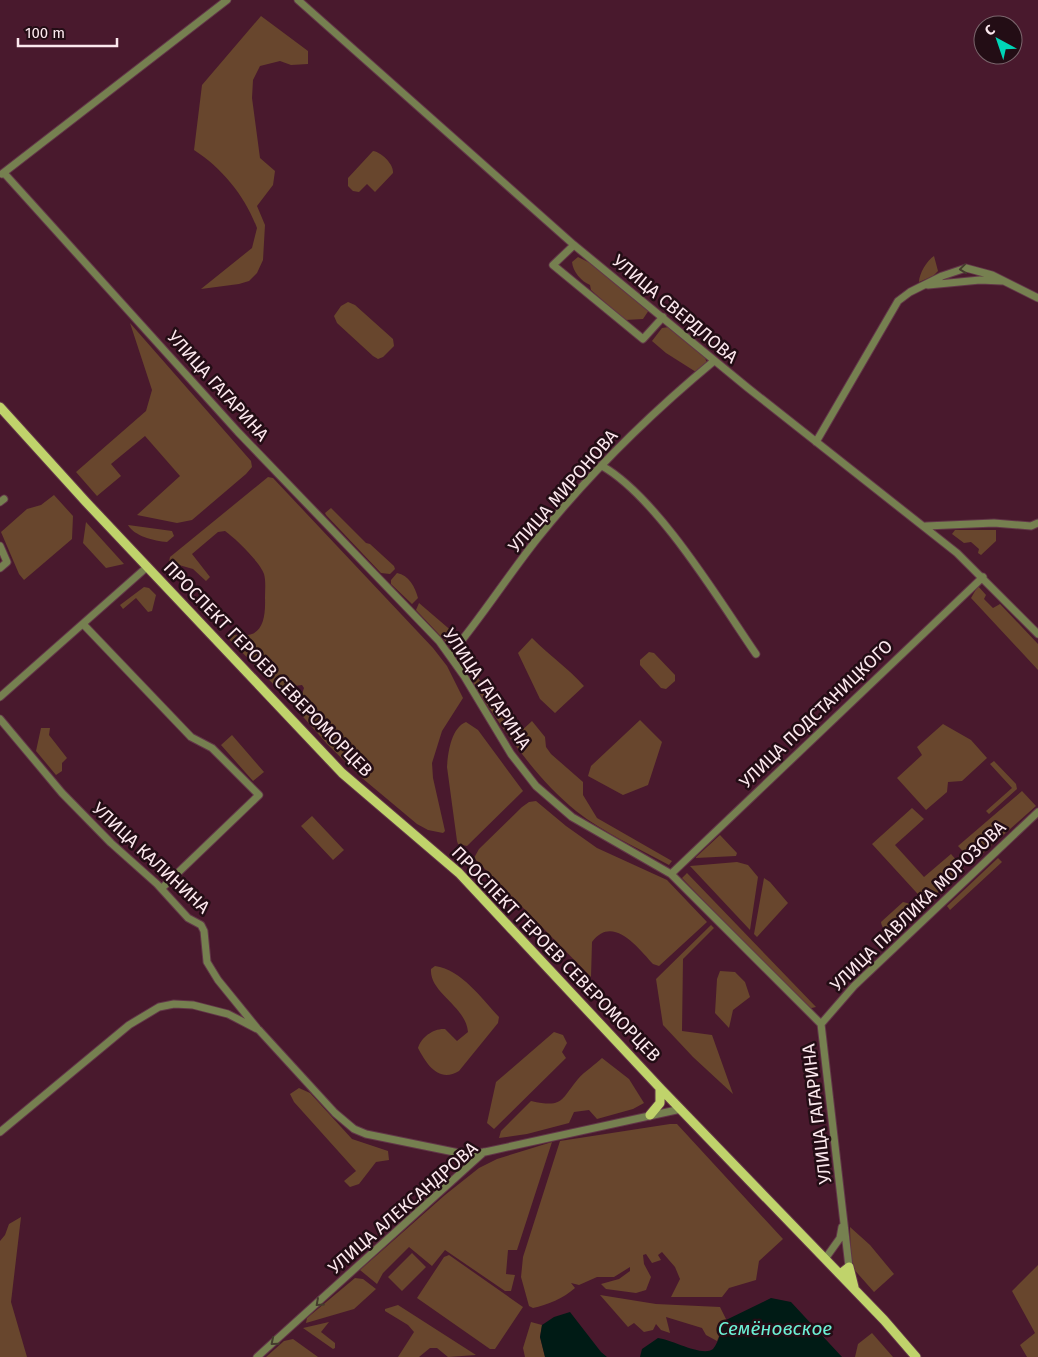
<svg xmlns="http://www.w3.org/2000/svg" width="1038" height="1357" viewBox="0 0 1038 1357" font-family="'Fira Sans',sans-serif">
  <style>
    .green { fill: #68462d }
    .water { fill: #001b15 }
    .lines { fill: none; stroke-linecap: round; stroke-linejoin: round }
    .minor-casing { stroke: #623648; stroke-width: 9 }
    .major-casing { stroke: #623648; stroke-width: 11 }
    .minor { stroke: #768050; stroke-width: 7 }
    .major { stroke: #c0d36b; stroke-width: 9 }
    .oneway { stroke: #443b2d }
    .labels { text-anchor: middle; dominant-baseline: central; stroke-width: 5; stroke-linejoin: round; paint-order: stroke }
    .street-label { font-size: 18px; fill: #fce8ee; stroke: #230d15 }
    .water-label { font-size: 19px; font-style: italic; fill: #6cf1d6; stroke: #230d15 }
  </style>
  <rect width="100%" height="100%" fill="#49192d"/>
  <path class="green" d="M 261,16 L 308,51 L 308,64 L 291,65 L 280,61 L 260,66 L 253,80 L 252,98 L 260,158 L 275,171 L 273,185 L 257,206 L 265,225 L 263,260 L 257,273 L 249,281 L 239,284 L 201,289 L 252,248 L 257,228 C 245,196 222,168 194,150 L 202,85 Z
    M 373,151 C 381,152 394,164 393,173 L 375,192 L 367,184 L 359,192 L 353,191 L 348,186 L 348,178 Z
    M 934,256 L 938,271 L 933,276 L 919,282 C 919,274 927,260 934,256 Z
    M 578,257 L 590,263 L 649,310 L 643,319 L 625,320 L 591,290 L 590,285 C 581,281 573,272 572,262 Z
    M 348,302 L 355,305 L 393,339 L 394,346 L 383,357 L 378,359 L 373,356 L 337,323 L 334,316 L 341,306 Z
    M 130,323 L 251,461 L 252,467 L 246,474 L 192,520 L 177,523 L 137,515 L 180,476 L 145,436 L 111,464 L 121,476 L 97,496 L 76,472 L 146,411 L 152,390 Z
    M 669,327 L 704,355 L 707,363 L 696,372 L 666,353 L 652,341 L 662,328 Z
    M 268,477 L 273,478 L 433,648 L 447,666 L 463,698 L 442,731 L 432,763 L 433,778 L 445,831 L 443,833 L 428,830 L 417,824 L 362,778 L 327,744 L 290,702 L 302,694 L 304,688 L 302,685 L 295,686 L 288,695 L 284,695 L 225,635 L 228,633 C 259,642 266,626 265,598 C 265,590 266,581 264,574 C 260,562 235,538 225,531 L 218,532 L 192,554 L 210,577 L 206,581 L 193,569 L 179,565 L 175,567 L 169,562 L 170,557 Z
    M 54,495 L 73,516 L 72,539 L 24,580 L 19,574 L 1,532 L 27,509 L 41,505 Z
    M 331,508 L 366,543 L 370,544 L 394,566 L 395,569 L 390,574 L 381,573 L 326,515 L 325,513 Z
    M 86,522 L 124,564 L 106,568 L 83,543 Z
    M 128,525 L 172,531 L 174,536 L 167,542 C 154,541 134,536 128,525 Z
    M 955,530 L 996,530 L 996,541 L 981,555 L 978,553 L 979,549 L 971,542 L 964,543 L 952,534 Z
    M 397,573 C 409,575 415,587 418,598 L 412,604 L 391,584 L 391,580 Z
    M 978,586 L 986,595 L 984,599 L 993,608 L 1000,604 L 1038,644 L 1038,670 L 971,598 Z
    M 144,587 L 149,588 L 156,595 L 152,611 L 148,612 L 136,598 L 123,609 L 120,605 Z
    M 419,603 L 454,633 L 456,641 L 450,646 L 416,610 Z
    M 532,638 C 549,655 568,668 584,686 L 555,713 L 540,699 L 518,653 Z
    M 649,652 L 654,653 L 675,675 L 675,681 L 666,689 L 661,688 L 640,665 L 640,660 Z
    M 470,665 L 511,729 L 518,734 L 532,721 L 545,737 L 546,747 L 551,754 L 583,782 L 583,795 L 597,818 L 672,861 L 669,865 C 638,848 604,833 576,811 C 543,784 516,748 492,712 C 483,699 469,681 470,665 Z
    M 640,720 L 662,742 L 648,785 L 623,795 L 588,776 L 591,766 Z
    M 466,722 L 478,730 L 523,791 L 467,846 L 458,844 L 457,841 L 447,767 C 448,753 451,728 466,722 Z
    M 943,724 L 971,740 L 987,758 L 962,781 L 948,782 L 947,792 L 926,810 L 897,778 L 922,755 L 917,747 Z
    M 41,728 L 50,728 L 49,735 L 67,758 L 62,763 L 62,771 L 56,775 L 36,751 Z
    M 232,735 L 264,772 L 253,781 L 221,745 Z
    M 994,761 L 1016,784 L 1017,789 L 989,814 L 986,811 L 1012,788 L 990,764 Z
    M 1022,791 L 1036,806 L 973,862 L 958,846 Z
    M 536,801 L 566,826 L 597,848 L 667,880 L 707,922 L 659,966 L 653,964 C 638,948 613,914 592,942 L 591,977 L 474,858 L 479,849 L 522,807 L 529,802 Z
    M 912,808 L 924,819 L 895,845 L 924,877 L 951,854 L 964,869 L 926,903 L 872,844 Z
    M 312,816 L 344,850 L 333,860 L 301,826 Z
    M 720,835 L 737,853 L 736,856 L 695,858 Z
    M 998,858 L 1002,862 L 950,910 L 947,906 Z
    M 737,862 L 748,865 L 758,877 L 750,930 L 690,866 Z
    M 687,873 L 816,1007 L 807,1009 L 682,878 Z
    M 764,878 L 770,882 L 788,903 L 757,937 L 754,934 Z
    M 903,902 L 911,904 L 914,911 L 892,933 C 885,932 882,928 881,922 Z
    M 711,925 L 714,928 L 683,959 L 682,1031 L 712,1035 L 733,1094 L 693,1057 L 663,1025 L 656,979 Z
    M 435,966 C 462,970 481,998 499,1017 L 498,1023 L 459,1071 C 439,1083 427,1065 418,1048 C 421,1037 434,1028 445,1029 L 457,1041 L 468,1032 C 466,1006 429,993 431,969 Z
    M 720,971 L 735,972 L 745,982 L 750,997 L 733,1010 L 729,1028 L 715,1013 L 717,979 Z
    M 554,1032 L 563,1035 L 567,1043 L 562,1052 L 566,1058 L 494,1129 L 487,1123 L 496,1082 Z
    M 602,1058 L 629,1079 L 644,1103 L 633,1109 L 597,1119 L 589,1110 L 574,1112 L 569,1123 L 527,1134 L 499,1138 L 501,1131 L 531,1101 C 563,1108 560,1101 578,1079 C 585,1071 595,1065 602,1058 Z
    M 299,1088 L 310,1093 L 352,1139 L 388,1151 L 389,1160 L 376,1162 L 359,1184 L 350,1187 L 344,1181 L 356,1171 L 294,1102 L 290,1094 Z
    M 670,1124 L 677,1124 L 783,1239 L 759,1261 L 756,1280 L 729,1288 L 722,1297 L 671,1297 L 680,1279 L 675,1267 L 662,1252 L 658,1255 L 661,1260 L 652,1263 L 646,1254 L 643,1255 L 644,1264 L 651,1277 L 646,1290 L 636,1293 L 606,1289 L 601,1284 L 619,1279 L 630,1271 L 630,1267 L 614,1277 L 597,1277 L 579,1285 L 571,1283 L 575,1288 C 564,1298 547,1305 533,1308 L 529,1306 L 521,1277 L 523,1257 L 560,1141 Z
    M 552,1142 L 517,1250 L 508,1250 L 506,1274 L 515,1275 L 511,1291 L 505,1291 L 445,1250 L 432,1266 L 409,1247 L 383,1273 L 377,1284 L 360,1270 L 445,1195 L 479,1168 L 497,1159 Z
    M 21,1217 L 11,1302 L 27,1357 L 0,1357 L 0,1241 L 5,1235 L 9,1224 Z
    M 850,1227 L 870,1245 L 894,1274 L 874,1292 L 851,1266 Z
    M 412,1253 L 426,1267 L 402,1291 L 388,1277 Z
    M 449,1255 L 523,1307 L 495,1349 L 490,1349 L 417,1298 L 444,1257 Z
    M 1038,1265 L 1038,1357 L 1027,1357 L 1020,1345 L 1035,1333 L 1012,1291 Z
    M 355,1278 L 363,1279 L 376,1289 L 354,1309 L 306,1323 L 307,1318 Z
    M 600,1295 L 656,1304 L 720,1307 L 726,1319 L 717,1341 L 706,1335 L 702,1328 L 666,1317 L 670,1333 L 661,1330 L 656,1324 L 653,1330 L 644,1332 L 634,1323 L 628,1327 Z
    M 398,1305 L 476,1355 L 448,1357 L 437,1348 L 430,1348 L 419,1357 L 398,1357 L 414,1332 L 408,1325 L 385,1311 L 385,1309 Z
    M 329,1322 L 321,1332 L 335,1343 L 335,1348 L 333,1349 L 303,1328 Z
    M 531,1322 L 542,1325 L 540,1337 L 545,1357 L 525,1357 L 523,1348 Z
    M 872,1333 L 893,1357 L 855,1357 L 858,1344 Z
    M 293,1339 L 318,1357 L 266,1357 L 284,1341 Z"/>
  <path class="water" d="M 771,1298 L 791,1302 L 842,1357 L 640,1357 L 642,1349 L 658,1338 C 673,1340 702,1357 713,1349 C 720,1341 720,1329 726,1320 Z
    M 570,1312 L 601,1352 L 607,1357 L 545,1357 L 540,1337 L 542,1325 L 554,1317 Z"/>
  <g class="lines">
    <g class="minor-casing">
      <path id="minor" d="M 298,0 L 574,245 L 748,388 L 957,553 L 1038,634
        M 4,173 L 238,432 L 439,641 L 464,676 L 511,754 L 536,786 L 572,817 L 671,874 L 821,1024 L 849,1267
        M 2,174 L 227,0
        M 574,245 L 553,265 L 643,339 L 663,317
        M 928,285 L 980,280 L 1002,281
        M 816,442 L 898,301 L 910,292 L 942,276 L 966,268 L 992,275 L 1038,298
        M 602,466 C 657,497 719,600 756,654
        M 0,502 L 4,499
        M 926,526 L 994,523 L 1031,526 L 1038,523
        M 0,546 L 7,562 L 0,568
        M 83,624 L 191,737 L 212,748 L 259,795 L 162,888
        M 450,655 C 481,618 507,577 537,539 C 589,474 650,414 714,361
        M 0,697 L 147,567
        M 0,719 L 62,793 L 111,843 L 157,884 L 188,918 L 201,925 L 204,931 L 207,962 L 218,980 L 257,1028
        M 671,874 L 983,577
        M 821,1024 L 854,986 L 1038,812
        M 0,1132 L 129,1025 L 159,1007 L 174,1004 L 193,1005 L 228,1014 L 259,1030 L 335,1113 L 354,1129 L 366,1134 L 464,1154 L 485,1152 L 681,1109
        M 825,1259 L 840,1238 L 842,1227
        M 257,1357 L 484,1152"/>
    </g>
    <g class="major-casing">
      <path id="major" d="M 0,407 L 86,502 L 342,773 L 459,873 L 660,1088 L 884,1320 L 916,1357
        M 650,1115 L 660,1103 L 660,1088
        M 840,1274 L 849,1267 L 854,1287"/>
    </g>
    <use href="#minor" class="minor"/>
    <use href="#major" class="major"/>
  </g>
  <defs><path id="oneway-chevron" d="M-2-3.5L2.5 0L-2 3.5" fill="none" stroke-width="1.6" stroke-linecap="round" stroke-linejoin="round" transform="scale(1.25)"/></defs>
  <g class="oneway">
    <use href="#oneway-chevron" transform="translate(963 269) rotate(173)"/>
    <use href="#oneway-chevron" transform="translate(319 1303) rotate(138)"/>
    <use href="#oneway-chevron" transform="translate(274 1342) rotate(140)"/>
  </g>
  <g class="labels">
    <g class="street-label">
      <text transform="translate(675 309) rotate(40)">УЛИЦА СВЕРДЛОВА</text>
      <text transform="translate(218 386) rotate(48)">УЛИЦА ГАГАРИНА</text>
      <text transform="translate(563 491) rotate(-49)">УЛИЦА МИРОНОВА</text>
      <text transform="translate(268 669) rotate(46)">ПРОСПЕКТ ГЕРОЕВ СЕВЕРОМОРЦЕВ</text>
      <text transform="translate(487 689) rotate(56)">УЛИЦА ГАГАРИНА</text>
      <text transform="translate(816 714) rotate(-44)">УЛИЦА ПОДСТАНИЦКОГО</text>
      <text transform="translate(151 858) rotate(43)">УЛИЦА КАЛИНИНА</text>
      <text transform="translate(918 906) rotate(-44)">УЛИЦА ПАВЛИКА МОРОЗОВА</text>
      <text transform="translate(556 954) rotate(46)">ПРОСПЕКТ ГЕРОЕВ СЕВЕРОМОРЦЕВ</text>
      <text transform="translate(817 1114) rotate(-97)">УЛИЦА ГАГАРИНА</text>
      <text transform="translate(403 1208) rotate(-41)">УЛИЦА АЛЕКСАНДРОВА</text>
    </g>
    <g class="water-label">
      <text x="775" y="1328">Семёновское</text>
    </g>
  </g>
  <g transform="translate(998 40) rotate(320)"><circle r="24" fill="#230d15" stroke="#7a656c"/>
  <path d="M0-4L9 19L0 12L-9 19Z" fill="#00d5b7"/>
  <text y="-8" font-size="14" font-weight="bold" text-anchor="middle" fill="#fce8ee">С</text>
  </g>
  <path d="M18 38v8h99v-8" fill="none" stroke="#fce8ee" stroke-width="2.5"/>
  <text x="25" y="38" font-size="15" fill="#fce8ee" stroke="#230d15" stroke-width="4" paint-order="stroke">100 m</text>
</svg>
